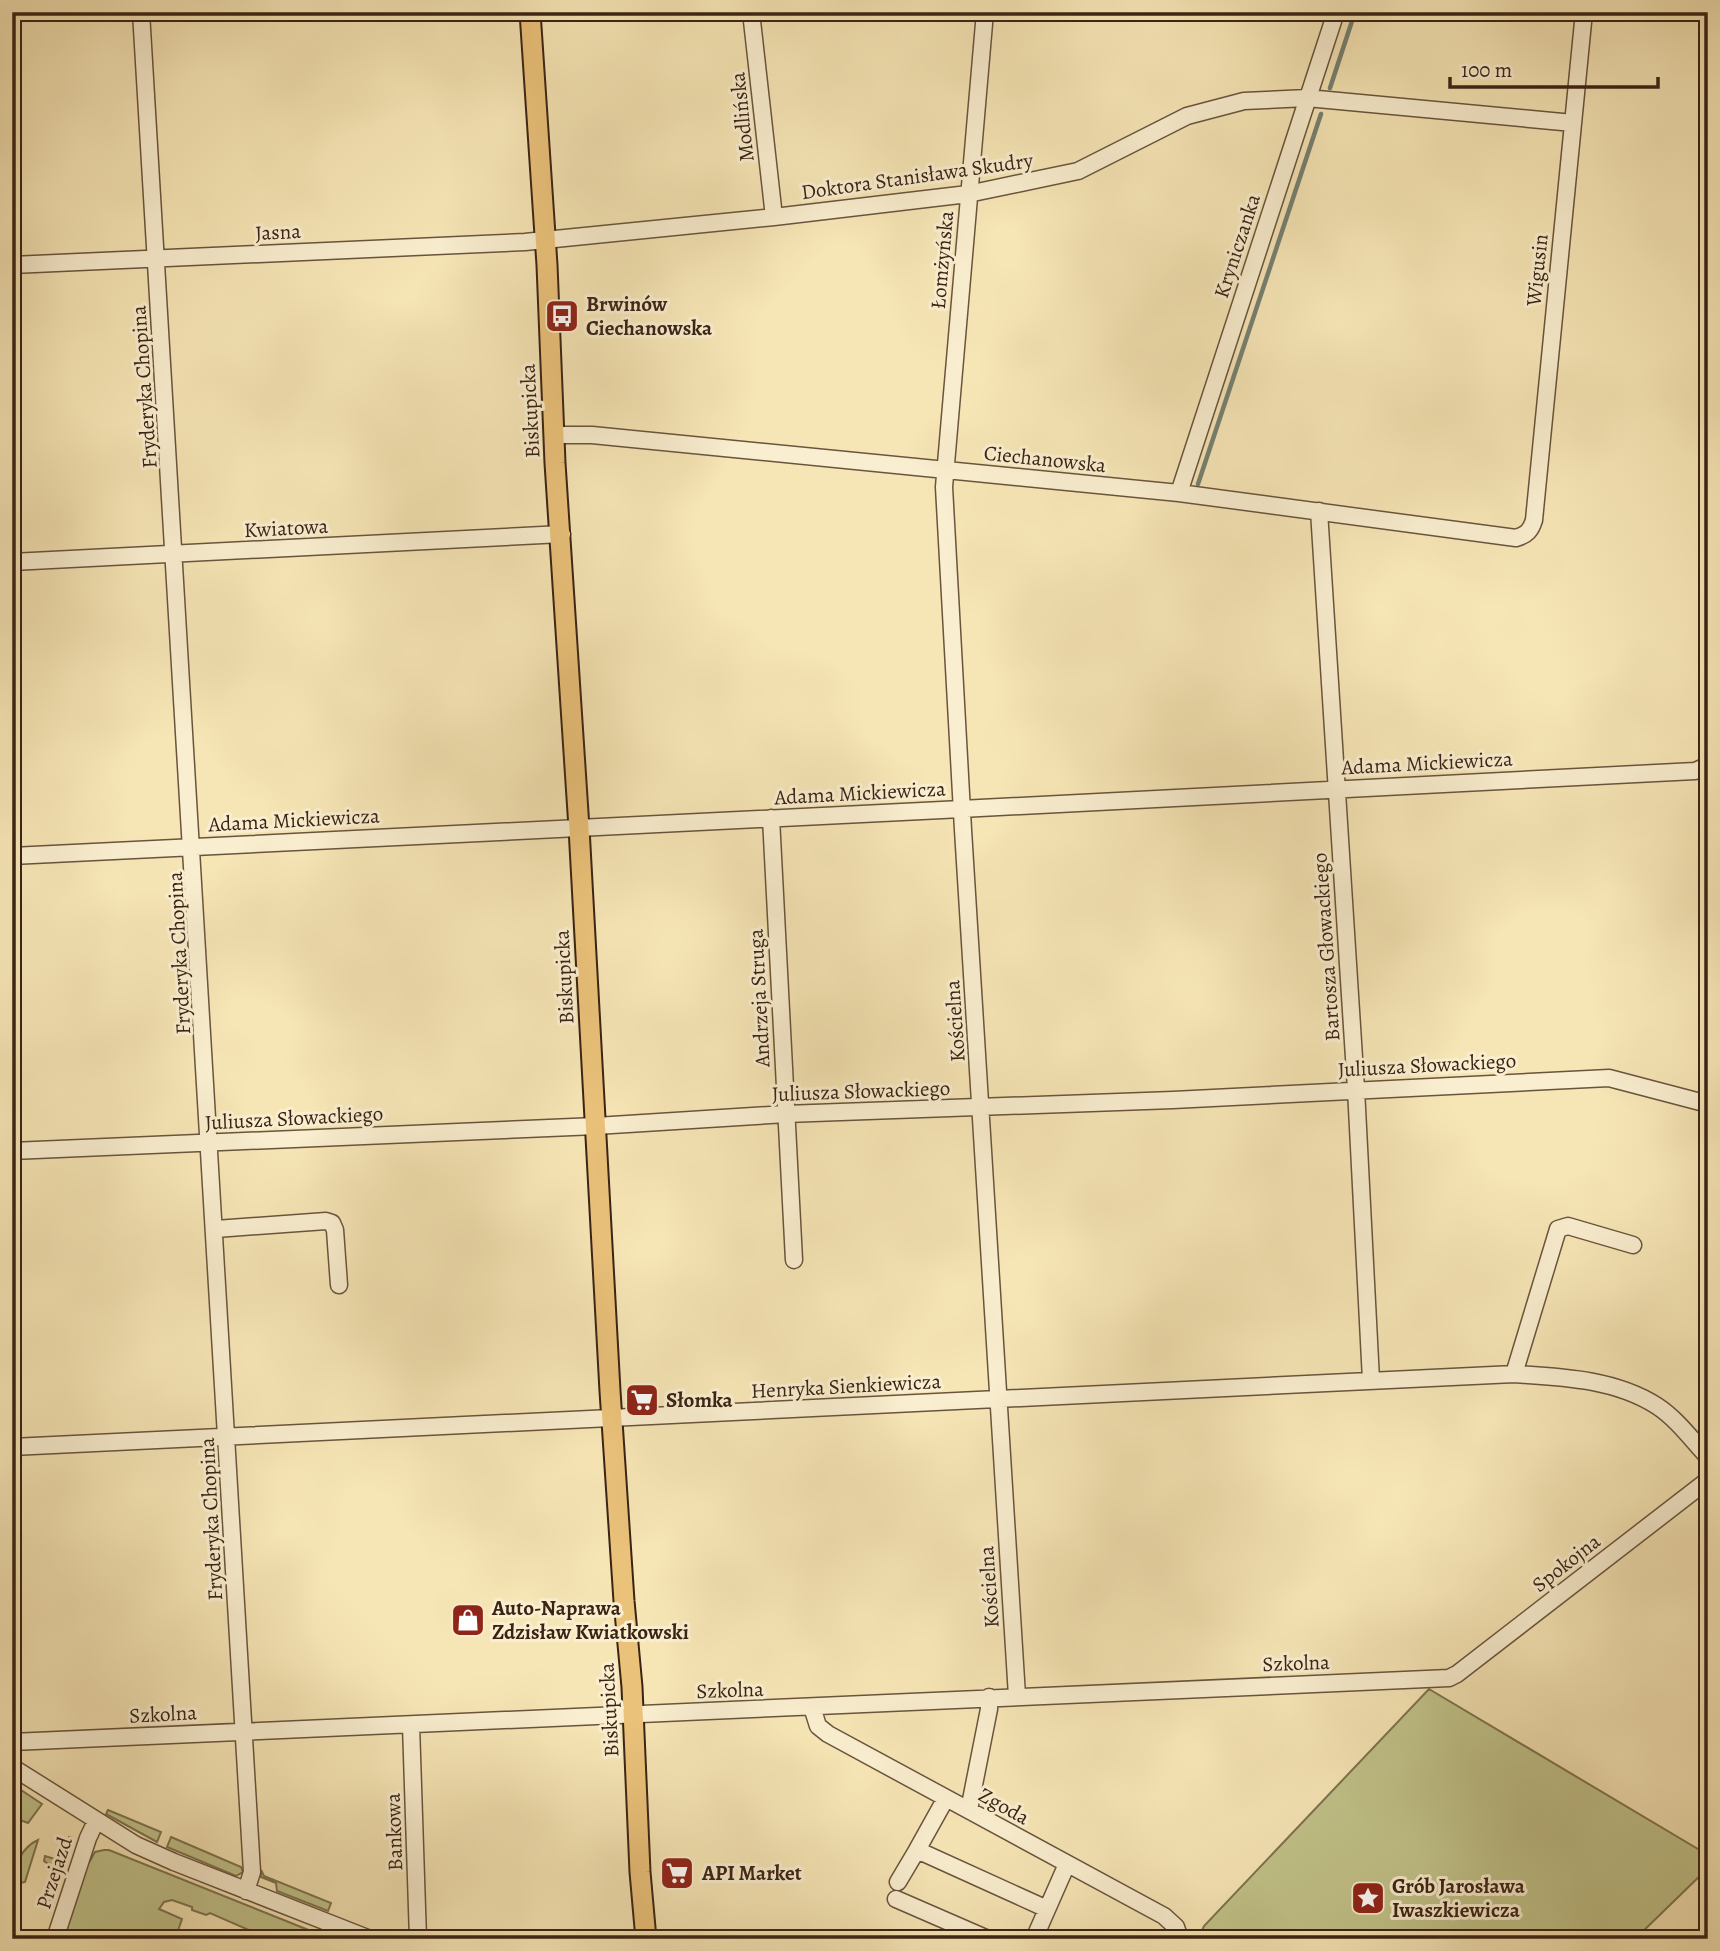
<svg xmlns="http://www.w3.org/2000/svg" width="1720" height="1951" viewBox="0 0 1720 1951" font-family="Alegreya,serif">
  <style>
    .green { fill: #c1c38a; stroke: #7e7350; stroke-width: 2 }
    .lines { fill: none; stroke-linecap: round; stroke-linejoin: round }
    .stream { stroke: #758173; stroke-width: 4.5 }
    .minor-casing { stroke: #69543d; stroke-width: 19 }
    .major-casing { stroke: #3a2315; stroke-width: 23 }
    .minor { stroke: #f9eecf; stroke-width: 16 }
    .major { stroke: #ebc27a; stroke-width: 19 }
    .labels { text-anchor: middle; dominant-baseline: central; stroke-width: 6; stroke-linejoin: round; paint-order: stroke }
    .street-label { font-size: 21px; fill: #3a2315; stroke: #f9eecf }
    .poi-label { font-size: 21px; font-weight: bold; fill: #3a2315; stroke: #f9eecf; text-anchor: start }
  </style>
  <rect width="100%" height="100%" fill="#f6e5b5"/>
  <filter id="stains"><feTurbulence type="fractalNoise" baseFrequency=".00286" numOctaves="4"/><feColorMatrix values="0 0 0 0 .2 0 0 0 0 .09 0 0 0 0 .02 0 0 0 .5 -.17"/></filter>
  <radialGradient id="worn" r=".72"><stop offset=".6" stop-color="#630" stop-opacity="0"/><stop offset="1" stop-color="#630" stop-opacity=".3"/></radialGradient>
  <path class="green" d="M 1429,1689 L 1708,1855 L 1708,1868 L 1635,1939 L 1198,1939 L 1204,1926 Z
    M 12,1784 L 42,1804 L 28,1823 L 12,1817 Z
    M 108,1810 L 161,1832 L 157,1842 L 106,1814 Z
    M 69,1837 L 71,1837 L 48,1907 L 43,1905 L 54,1868 L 44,1861 L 45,1856 L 61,1861 Z
    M 171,1837 L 241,1867 L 243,1872 L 236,1876 L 167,1847 Z
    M 38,1840 L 25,1882 L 16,1884 L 12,1881 C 12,1866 24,1846 38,1840 Z
    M 104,1850 L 109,1850 L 331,1939 L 255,1939 L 249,1930 L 210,1913 L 206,1915 L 192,1910 L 192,1907 L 172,1900 L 164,1902 L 159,1909 L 182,1919 L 175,1939 L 61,1939 L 87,1860 L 90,1861 L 95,1852 Z
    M 261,1870 L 264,1876 L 331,1903 L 328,1911 L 277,1891 L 276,1883 L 261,1877 Z"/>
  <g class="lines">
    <path class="stream" d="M 1330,88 L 1355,12
      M 1198,484 L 1321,114"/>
    <g class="minor-casing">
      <path id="minor" d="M 141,12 C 180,632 218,1252 252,1872 L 246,1891
        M 751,12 L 774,217
        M 985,12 L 944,487 L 963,830 L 1017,1696
        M 12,265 L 525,242 L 774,217 L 968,194 L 1078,171 L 1187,116 L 1244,101 L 1307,98 L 1573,123
        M 554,435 L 592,435 L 1179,493 L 1516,538 C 1527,535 1531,530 1534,520 L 1584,12
        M 1179,493 L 1336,12
        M 1319,511 L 1356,1089 L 1371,1380
        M 12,562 L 562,534
        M 771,818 L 794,1260
        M 12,856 L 942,810 L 1695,771 L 1702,768 L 1708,763
        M 12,1151 L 596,1126 L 786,1114 L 1173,1100 L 1609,1078 L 1708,1104
        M 216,1229 L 326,1221 L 332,1223 L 335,1230 L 339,1285
        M 1514,1374 L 1558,1229 L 1568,1226 L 1633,1245
        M 12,1447 L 1514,1374 C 1562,1377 1615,1379 1657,1406 C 1677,1419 1692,1440 1708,1457
        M 812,1707 L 818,1726 L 828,1734 L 1164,1916 L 1176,1927 L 1180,1939
        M 411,1725 L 418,1939
        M 12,1742 L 1449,1678 L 1457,1674 L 1708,1480
        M 12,1767 L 136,1845 L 174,1862 L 370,1939
        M 946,1798 L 917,1850 L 1047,1909
        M 969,1810 L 989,1709 L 989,1697
        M 898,1882 L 917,1850
        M 896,1899 L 988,1939
        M 55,1939 L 88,1838 L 96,1821
        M 1034,1939 L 1067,1864"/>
    </g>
    <g class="major-casing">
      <path id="major" d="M 530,12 L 547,265 L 555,463 L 579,828 L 610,1391 L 624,1601 L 632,1687 L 640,1872 L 646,1939"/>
    </g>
    <use href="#minor" class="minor"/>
    <use href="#major" class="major"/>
  </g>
  <defs>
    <g id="bus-square" transform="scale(1.75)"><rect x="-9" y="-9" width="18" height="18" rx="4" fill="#8f2418" stroke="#f9eecf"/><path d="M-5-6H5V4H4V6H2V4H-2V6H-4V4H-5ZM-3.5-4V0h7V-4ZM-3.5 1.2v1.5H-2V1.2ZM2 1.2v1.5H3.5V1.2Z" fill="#fff"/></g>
    <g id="supermarket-square" transform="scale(1.75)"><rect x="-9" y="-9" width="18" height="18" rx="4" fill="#8f2418" stroke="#f9eecf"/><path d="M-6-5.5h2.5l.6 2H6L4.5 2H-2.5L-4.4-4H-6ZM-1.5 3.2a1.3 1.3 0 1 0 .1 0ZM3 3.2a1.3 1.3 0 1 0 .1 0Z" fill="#fff"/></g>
    <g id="shop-square" transform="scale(1.75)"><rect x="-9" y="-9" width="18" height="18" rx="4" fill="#8f2418" stroke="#f9eecf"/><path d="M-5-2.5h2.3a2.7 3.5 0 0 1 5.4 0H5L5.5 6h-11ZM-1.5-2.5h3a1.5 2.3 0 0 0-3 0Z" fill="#fff"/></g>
    <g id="sight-square" transform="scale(1.75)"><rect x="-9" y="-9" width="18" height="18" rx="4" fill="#8f2418" stroke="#f9eecf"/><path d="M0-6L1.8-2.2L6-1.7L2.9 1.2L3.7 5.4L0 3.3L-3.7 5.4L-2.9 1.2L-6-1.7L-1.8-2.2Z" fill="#fff"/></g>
  </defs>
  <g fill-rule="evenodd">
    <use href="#bus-square" x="562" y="316"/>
    <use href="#supermarket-square" x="642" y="1400"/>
    <use href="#shop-square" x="468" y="1620"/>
    <use href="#supermarket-square" x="677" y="1873"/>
    <use href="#sight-square" x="1368" y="1898"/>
  </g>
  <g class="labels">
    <g class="street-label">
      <text transform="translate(742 117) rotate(-96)">Modlińska</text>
      <text transform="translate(917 176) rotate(-8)">Doktora Stanisława Skudry</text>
      <text transform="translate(278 232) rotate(-3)">Jasna</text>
      <text transform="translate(1237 246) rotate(-72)">Kryniczanka</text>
      <text transform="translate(942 260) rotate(-85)">Łomżyńska</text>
      <text transform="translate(1537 270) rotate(-84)">Wigusin</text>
      <text transform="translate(144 387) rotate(-94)">Fryderyka Chopina</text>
      <text transform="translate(530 411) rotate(-93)">Biskupicka</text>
      <text transform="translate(1045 459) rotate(6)">Ciechanowska</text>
      <text transform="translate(286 528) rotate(-3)">Kwiatowa</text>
      <text transform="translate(1427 763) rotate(-3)">Adama Mickiewicza</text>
      <text transform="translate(860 793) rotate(-3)">Adama Mickiewicza</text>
      <text transform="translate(294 820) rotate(-3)">Adama Mickiewicza</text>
      <text transform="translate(1326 947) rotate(-94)">Bartosza Głowackiego</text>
      <text transform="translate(179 953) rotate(-93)">Fryderyka Chopina</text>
      <text transform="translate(564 977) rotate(-93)">Biskupicka</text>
      <text transform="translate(759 998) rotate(-93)">Andrzeja Struga</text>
      <text transform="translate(955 1021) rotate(-94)">Kościelna</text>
      <text transform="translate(1427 1065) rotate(-3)">Juliusza Słowackiego</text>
      <text transform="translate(861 1091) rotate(-2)">Juliusza Słowackiego</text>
      <text transform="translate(294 1118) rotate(-3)">Juliusza Słowackiego</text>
      <text transform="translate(846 1386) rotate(-3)">Henryka Sienkiewicza</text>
      <text transform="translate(211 1519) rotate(-93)">Fryderyka Chopina</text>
      <text transform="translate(1566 1563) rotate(-38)">Spokojna</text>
      <text transform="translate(989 1587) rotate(-94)">Kościelna</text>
      <text transform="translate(1296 1663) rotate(-2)">Szkolna</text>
      <text transform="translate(730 1690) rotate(-2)">Szkolna</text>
      <text transform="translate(609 1710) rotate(-93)">Biskupicka</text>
      <text transform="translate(163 1714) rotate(-3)">Szkolna</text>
      <text transform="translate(1004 1806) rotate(29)">Zgoda</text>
      <text transform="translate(394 1832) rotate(-92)">Bankowa</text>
      <text transform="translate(54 1873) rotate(-72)">Przejazd</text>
    </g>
    <g class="poi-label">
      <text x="586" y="304">Brwinów<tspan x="586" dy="24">Ciechanowska</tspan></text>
      <text x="666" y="1400">Słomka</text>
      <text x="492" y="1608">Auto-Naprawa<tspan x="492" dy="24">Zdzisław Kwiatkowski</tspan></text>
      <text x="702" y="1873">API Market</text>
      <text x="1392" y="1886">Grób Jarosława<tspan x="1392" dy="24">Iwaszkiewicza</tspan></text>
    </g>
  </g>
  <rect width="1720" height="1951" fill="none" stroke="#f6e5b5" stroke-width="42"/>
  <rect x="14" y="14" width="1692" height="1923" fill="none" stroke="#3a2315" stroke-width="3.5"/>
  <rect x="21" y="21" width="1678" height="1909" fill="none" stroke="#3a2315" stroke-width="2"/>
  <path d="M1450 77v10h208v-10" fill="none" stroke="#3a2315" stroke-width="3.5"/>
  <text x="1461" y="77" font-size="21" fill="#3a2315" stroke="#f9eecf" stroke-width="5" paint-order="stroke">100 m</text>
  <rect width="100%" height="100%" filter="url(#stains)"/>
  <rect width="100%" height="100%" fill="url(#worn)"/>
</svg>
